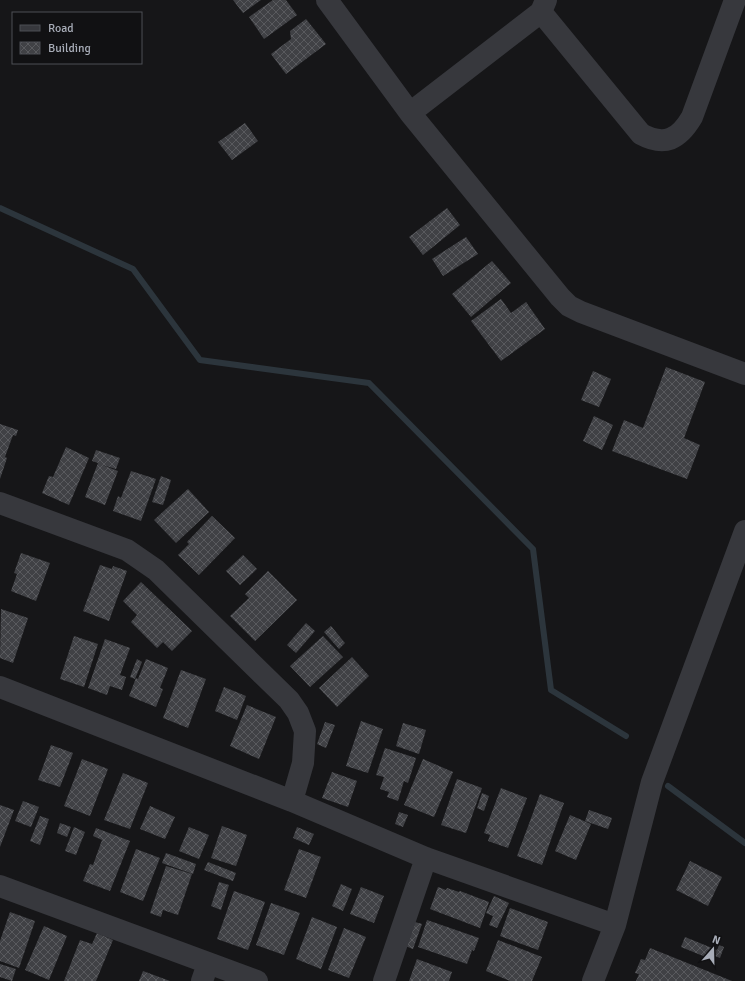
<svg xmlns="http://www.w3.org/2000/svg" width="745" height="981" viewBox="0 0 745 981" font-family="Signika,sans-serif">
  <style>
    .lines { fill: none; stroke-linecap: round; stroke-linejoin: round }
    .stream { stroke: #2c353c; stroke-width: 6 }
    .building { fill: url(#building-cross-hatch) }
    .minor { stroke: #37383d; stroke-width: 22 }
  </style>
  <defs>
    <pattern id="building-cross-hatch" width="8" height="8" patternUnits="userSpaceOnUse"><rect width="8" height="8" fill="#404145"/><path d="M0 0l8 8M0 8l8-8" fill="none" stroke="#595a5e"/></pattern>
  </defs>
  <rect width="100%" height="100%" fill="#161618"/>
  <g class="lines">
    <path class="stream" d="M 0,208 L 133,269 L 200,360 L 369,383 L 533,549 L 551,690 L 626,736
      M 668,786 L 745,843"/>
  </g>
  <path class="building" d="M 233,0 L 261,0 L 243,13 Z
    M 273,0 L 286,0 L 297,15 L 264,39 L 249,17 Z
    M 306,19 L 326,44 L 286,74 L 271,54 L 291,39 L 290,31 Z
    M 245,123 L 258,141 L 232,160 L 218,142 Z
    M 447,208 L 460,225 L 423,255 L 409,237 Z
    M 466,237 L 478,254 L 443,276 L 432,259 Z
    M 492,261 L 511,283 L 471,317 L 452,294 Z
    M 501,299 L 511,313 L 526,302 L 545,329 L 501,361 L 471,321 Z
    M 666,367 L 705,382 L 684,438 L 700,445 L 687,479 L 612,451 L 624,420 L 643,428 Z
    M 593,371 L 611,379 L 599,407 L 581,400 Z
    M 594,416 L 613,425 L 602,450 L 583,441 Z
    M 0,424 L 18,430 L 16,436 L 13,435 L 5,457 L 7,458 L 0,479 Z
    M 66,447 L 89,458 L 69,505 L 42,493 L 49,476 L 53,477 Z
    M 96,450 L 120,458 L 116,469 L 102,465 L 118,471 L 105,505 L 85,497 L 98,463 L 92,461 Z
    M 131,471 L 156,479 L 141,521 L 113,511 L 118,496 L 121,498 Z
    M 161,476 L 171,480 L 163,505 L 152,502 Z
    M 188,489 L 209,512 L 176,543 L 154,520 Z
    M 212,516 L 235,538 L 199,575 L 178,555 L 189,544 L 187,542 Z
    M 21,553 L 50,563 L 36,601 L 11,591 L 17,574 L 14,573 Z
    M 243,555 L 257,569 L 240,585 L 226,571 Z
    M 100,565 L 112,569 L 113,566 L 127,571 L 109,621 L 83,611 Z
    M 268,571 L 297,600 L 255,641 L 230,616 L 249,598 L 245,594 Z
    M 141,582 L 192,631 L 172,651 L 163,642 L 157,648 L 131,622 L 137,615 L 123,601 Z
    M 1,609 L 28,618 L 13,663 L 0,658 Z
    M 306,623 L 315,631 L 296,653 L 287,645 Z
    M 331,626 L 345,643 L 339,649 L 324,632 Z
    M 74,636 L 98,644 L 84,687 L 60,679 Z
    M 323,636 L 343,657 L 310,687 L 290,666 Z
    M 105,639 L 130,648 L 120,675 L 126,677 L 122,690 L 110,686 L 107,695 L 88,688 Z
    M 352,657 L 369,676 L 337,707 L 319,688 Z
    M 137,659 L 142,662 L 135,679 L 130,677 Z
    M 146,659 L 168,668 L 160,688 L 163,689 L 156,707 L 129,696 L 136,678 L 138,679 Z
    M 181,670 L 206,679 L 188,728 L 163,718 Z
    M 224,687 L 246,696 L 237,720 L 215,711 Z
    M 247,705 L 276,717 L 259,759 L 230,746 Z
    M 361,721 L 383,729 L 368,773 L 346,766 Z
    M 325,722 L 335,725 L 326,748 L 317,744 Z
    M 403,723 L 426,730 L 419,754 L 396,746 Z
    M 51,745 L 73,753 L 60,787 L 38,780 Z
    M 385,748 L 416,758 L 408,783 L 404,781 L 398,801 L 387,797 L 389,792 L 380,789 L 384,777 L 376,775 Z
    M 82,759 L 108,769 L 90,816 L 64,806 Z
    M 423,759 L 453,772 L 434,817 L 404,805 Z
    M 332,772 L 357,781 L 348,807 L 322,798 Z
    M 123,773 L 148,783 L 130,829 L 104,820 Z
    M 457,779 L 482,788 L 466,833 L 441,825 Z
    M 501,788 L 527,798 L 508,848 L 488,841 L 490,835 L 484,833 Z
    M 482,793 L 489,796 L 484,811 L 477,808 Z
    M 540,794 L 564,803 L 542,865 L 517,856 Z
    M 23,801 L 39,807 L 31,827 L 15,821 Z
    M 0,805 L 14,810 L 0,847 Z
    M 150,806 L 175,817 L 165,839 L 140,829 Z
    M 589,810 L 612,818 L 608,829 L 585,821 Z
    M 399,812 L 408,815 L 403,827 L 395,824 Z
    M 570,815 L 591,824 L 576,860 L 555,851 Z
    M 40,816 L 49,819 L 40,845 L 30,841 Z
    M 60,823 L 71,827 L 67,837 L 57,833 Z
    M 222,826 L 247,835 L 236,866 L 211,858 Z
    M 74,827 L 85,832 L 76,855 L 65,851 Z
    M 189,827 L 209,835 L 199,859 L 179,851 Z
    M 297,827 L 314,834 L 309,845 L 293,838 Z
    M 96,828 L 130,841 L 110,891 L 83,881 L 90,864 L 93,865 L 102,840 L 93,836 Z
    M 136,849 L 160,858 L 143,901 L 120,892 Z
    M 299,849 L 321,857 L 306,898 L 284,890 Z
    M 166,853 L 196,864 L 193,874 L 162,863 Z
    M 690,861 L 722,877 L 708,906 L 676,890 Z
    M 208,862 L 236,873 L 233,881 L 204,870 Z
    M 166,866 L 192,874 L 178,915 L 163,910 L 161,917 L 150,913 Z
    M 219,882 L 229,885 L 221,910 L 211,906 Z
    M 341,884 L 352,889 L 343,911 L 332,906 Z
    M 361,887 L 384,896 L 374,923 L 350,914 Z
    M 438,887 L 446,890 L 447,888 L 459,892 L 460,891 L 489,902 L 480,928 L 430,909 Z
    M 234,891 L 265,902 L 248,950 L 217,939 Z
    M 494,896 L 509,903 L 497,928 L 489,925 L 493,916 L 486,913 Z
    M 271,903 L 300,913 L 284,955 L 256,945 Z
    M 510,908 L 548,922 L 538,950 L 500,936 Z
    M 10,912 L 35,921 L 19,968 L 0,961 L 0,941 Z
    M 312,917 L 337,927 L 321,969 L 296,959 Z
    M 408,920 L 422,924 L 413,949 L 400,944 Z
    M 427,920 L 479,938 L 474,951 L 472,950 L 467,964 L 418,947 Z
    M 44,926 L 67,936 L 49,980 L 25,970 Z
    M 344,928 L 366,937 L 349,978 L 328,970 Z
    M 97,933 L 113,940 L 96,981 L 64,981 L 80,940 L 92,944 Z
    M 685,937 L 717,950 L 713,960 L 681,947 Z
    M 498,940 L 542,957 L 532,981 L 510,981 L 486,971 Z
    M 719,945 L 724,947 L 720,958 L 715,956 Z
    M 650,948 L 732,981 L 636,981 L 639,974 L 635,973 L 641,959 L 645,960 Z
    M 417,959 L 452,972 L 449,981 L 409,981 Z
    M 0,964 L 16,969 L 12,981 L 0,977 Z
    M 143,971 L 170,981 L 139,981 Z"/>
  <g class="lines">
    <path class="minor" d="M 327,0 L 410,113 L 560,297 L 569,306 L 581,312 L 745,374
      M 541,12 L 641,134 C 665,147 679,139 692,117 L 735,0
      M 410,113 L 541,12 L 546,0
      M 0,503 L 127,550 L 156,570 L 289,700 L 298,713 L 305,731 L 303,763 L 292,801
      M 0,687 L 292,801 L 426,858 L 615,925 L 593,981
      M 0,886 L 257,981
      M 615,925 L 652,782 L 745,531
      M 202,981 L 208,964
      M 384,981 L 426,858"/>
  </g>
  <rect x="12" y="12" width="130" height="52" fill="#111113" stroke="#4d4f55"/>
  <rect x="20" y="25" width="20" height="6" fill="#37383d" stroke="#4d4f55"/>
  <text x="48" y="32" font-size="12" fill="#a8adb8">Road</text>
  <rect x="20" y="42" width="20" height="12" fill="url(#building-cross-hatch)" stroke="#4d4f55"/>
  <text x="48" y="52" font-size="12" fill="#a8adb8">Building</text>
  <g transform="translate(713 949) rotate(20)" stroke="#111113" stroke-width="3" paint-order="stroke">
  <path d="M0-3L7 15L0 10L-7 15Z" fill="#a8adb8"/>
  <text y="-6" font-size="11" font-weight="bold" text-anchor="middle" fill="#a8adb8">N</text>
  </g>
</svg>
